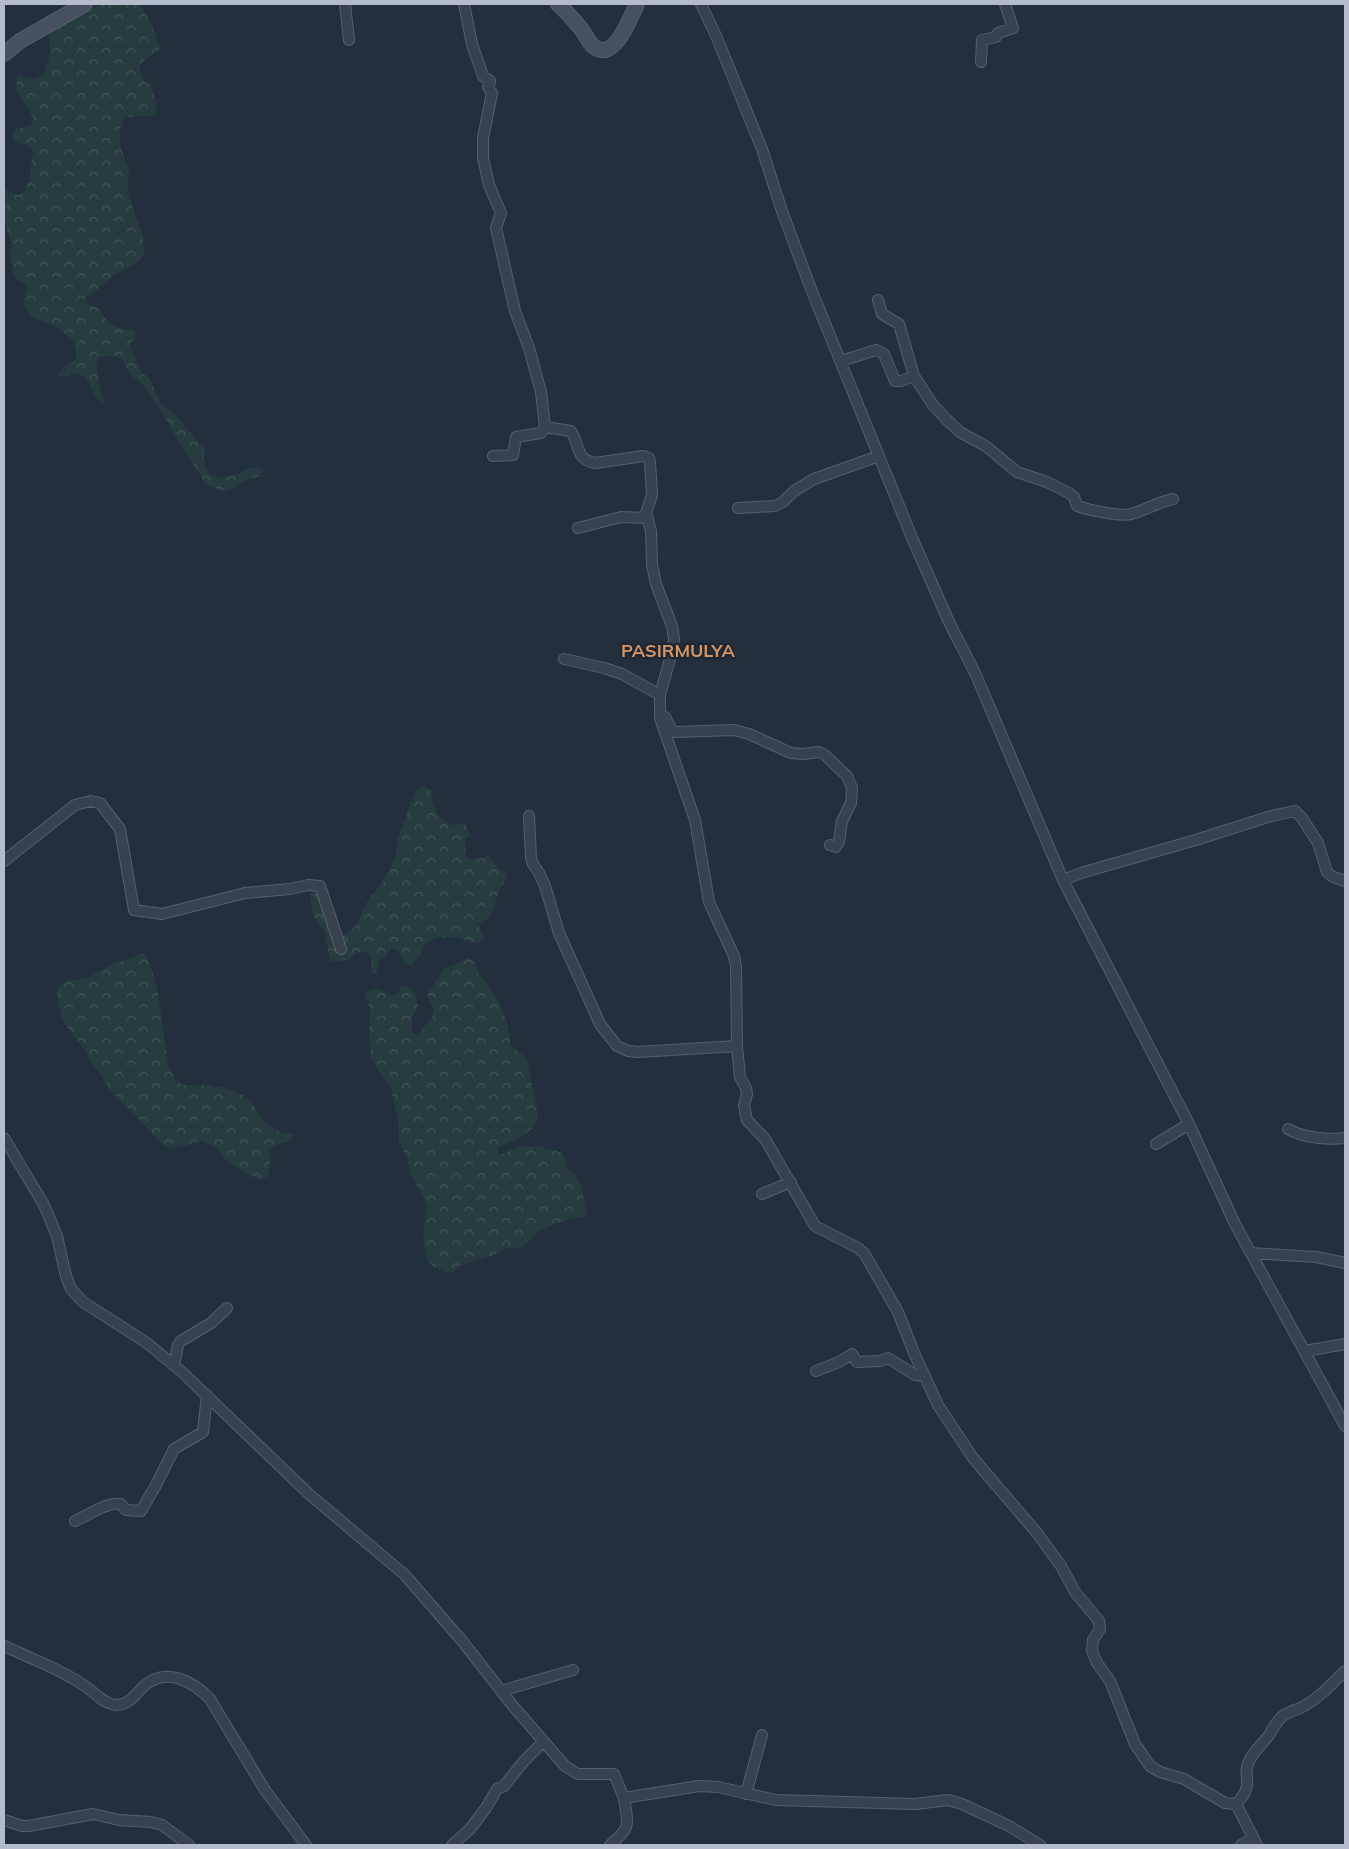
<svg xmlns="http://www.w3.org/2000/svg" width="1349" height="1849" viewBox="0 0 1349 1849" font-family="Mulish,sans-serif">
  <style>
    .forest { fill: url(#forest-crowns) }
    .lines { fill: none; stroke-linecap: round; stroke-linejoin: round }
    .street-casing { stroke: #565f6c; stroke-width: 12 }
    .secondary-casing { stroke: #565f6c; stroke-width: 16 }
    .street { stroke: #38414e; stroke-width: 10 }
    .secondary { stroke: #465061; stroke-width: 14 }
    .labels { text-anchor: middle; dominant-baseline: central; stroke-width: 4.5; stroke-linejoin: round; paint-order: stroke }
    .quarter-label { font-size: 18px; font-weight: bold; fill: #d59563; stroke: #1d2633 }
  </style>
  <defs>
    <pattern id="forest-crowns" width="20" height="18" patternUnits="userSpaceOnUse" patternTransform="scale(1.25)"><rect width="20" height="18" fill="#263c3f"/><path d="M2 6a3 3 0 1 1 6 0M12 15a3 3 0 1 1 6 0" fill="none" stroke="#435659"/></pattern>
  </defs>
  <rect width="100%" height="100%" fill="#242f3e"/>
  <path class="forest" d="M 105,4 L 140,4 L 155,32 L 160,49 C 149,61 132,58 144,82 L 151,84 L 157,105 L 155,114 L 146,116 L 124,117 L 120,129 L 120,144 L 129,172 L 127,184 L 129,196 L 143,237 L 144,255 C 135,267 122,269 110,278 C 102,285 95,292 85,298 L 87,305 L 93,306 L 101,310 C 106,326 118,329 134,330 L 137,338 L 131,342 L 130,346 L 141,371 L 151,382 L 160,402 L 180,420 L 199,443 L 205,446 C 200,473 212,483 238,474 C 244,472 250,467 257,468 C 258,468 262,469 264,470 L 260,476 L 246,480 L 227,492 L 206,485 L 155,402 L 142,384 L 130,374 L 122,360 L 116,356 L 109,356 L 101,357 L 96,362 L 99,383 L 105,403 C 102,402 100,401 98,399 C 90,392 91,376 78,374 C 71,373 66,377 58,376 L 61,370 L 76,359 L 75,342 C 67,335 61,329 52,325 C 33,316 33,324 23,301 L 27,288 L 23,282 L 16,279 L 13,273 L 10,253 L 12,245 L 4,219 L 4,188 L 17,195 L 24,193 C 31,180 31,166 33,152 L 29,146 L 15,142 L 12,135 L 16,129 L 31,125 L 34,119 L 16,90 L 17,76 C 28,76 31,84 44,74 C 51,54 52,51 47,29 L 85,10 Z
    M 425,786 L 431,791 C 433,809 435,815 450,825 L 465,823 L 470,836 L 465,838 L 466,857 L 472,860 L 489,856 L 498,868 L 508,874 L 497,896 L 490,917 L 478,924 L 485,940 L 474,943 L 455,937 L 436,938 L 425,944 L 421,954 L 411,965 L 404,963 L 398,950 L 391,948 L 386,957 L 379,961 L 376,974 L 373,974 L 371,971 L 372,957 L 368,952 L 357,953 L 348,960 L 330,961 L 325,933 L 314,917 L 310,895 L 312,892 L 318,895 L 320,906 L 334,939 L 338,941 L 356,926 L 368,900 L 382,883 L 396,857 L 398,838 L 415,792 Z
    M 143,953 C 157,966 162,1023 165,1043 C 167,1051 166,1059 169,1067 C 171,1074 177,1080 182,1085 C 208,1086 233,1083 252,1103 C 257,1109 262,1121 268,1125 C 273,1128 277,1129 281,1133 L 292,1133 L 295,1135 L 290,1141 C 257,1148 276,1156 267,1177 L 260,1179 L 246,1174 L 225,1160 L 217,1148 L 202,1141 L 172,1149 L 159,1142 L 136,1115 L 125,1106 L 109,1088 L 79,1042 L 70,1031 L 62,1018 L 57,995 L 58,989 L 62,983 L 90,977 L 108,966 Z
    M 467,959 L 475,961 L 479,975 C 490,981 505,1013 508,1026 C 509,1033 510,1040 510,1046 L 523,1055 L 527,1061 L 538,1115 C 537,1133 514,1140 499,1147 L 498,1154 C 507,1155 509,1149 517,1147 C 531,1144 549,1148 562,1153 L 565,1159 L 565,1167 C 569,1170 574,1173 577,1177 C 580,1183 588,1210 587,1216 L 566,1220 L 538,1231 L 523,1247 L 507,1248 L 494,1255 L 459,1266 L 454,1272 L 447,1273 L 434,1267 L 428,1262 L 423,1241 L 427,1205 L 421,1192 L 413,1180 L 406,1156 L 399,1142 L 398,1120 L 391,1088 L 382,1077 L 371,1057 L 369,1032 L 370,1010 L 365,992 L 378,988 L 391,995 L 398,993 L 401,987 L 408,986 L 414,992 L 418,1005 L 412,1018 L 412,1033 L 418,1035 L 432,1017 L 434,1010 L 428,997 L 427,990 L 433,986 L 445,968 Z"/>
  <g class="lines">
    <g class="street-casing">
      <path id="street" d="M 345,4 L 349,40
        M 464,4 L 472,44 L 483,76 L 490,81 L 488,87 L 492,93 L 483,138 L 483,158 L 489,185 L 501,213 L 496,228 L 515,311 L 529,348 L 541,392 L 545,427 L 571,431 C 580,445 575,459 595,463 L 644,456 L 649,458 L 650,462 L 652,495 L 646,513 L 651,531 L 652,565 L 656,584 L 672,626 L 674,639 L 673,648 L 660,695 L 660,718 L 695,820 L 709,902 L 734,956 L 736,966 L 737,1046 L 740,1077 L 746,1088 L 747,1094 L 744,1106 L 747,1120 L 765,1139 L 815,1226 L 858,1248 L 864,1253 L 898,1312 L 914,1353 L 938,1405 L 973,1458 L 1037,1533 L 1061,1566 L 1075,1592 L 1099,1621 L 1100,1629 L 1093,1640 L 1092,1651 L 1097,1663 L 1110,1681 L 1135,1744 L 1150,1766 L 1160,1772 L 1184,1779 L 1225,1803 L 1236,1804 C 1258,1782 1238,1776 1252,1756 C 1257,1748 1264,1742 1269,1735 C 1273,1729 1277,1720 1283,1716 C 1289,1711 1298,1710 1304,1706 C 1320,1697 1332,1684 1345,1671
        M 701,4 L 717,38 L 762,149 L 782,211 L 811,289 L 913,540 L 949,622 L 976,675 L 1063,880 L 1189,1124 L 1235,1224 L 1345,1426
        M 981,62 L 982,40 L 996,37 L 998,33 L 1013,28 L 1005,4
        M 878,300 L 882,314 L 899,324 L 914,376 L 933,405 L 947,420 L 960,432 L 987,447 L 1017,472 L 1047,482 L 1069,493 L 1074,497 L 1077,506 C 1089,510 1121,517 1131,514 C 1146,510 1158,502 1173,499
        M 841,361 L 876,350 L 884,354 L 895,381 L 901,381 L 914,376
        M 493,456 L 513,455 L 516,437 L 541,433 L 545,427
        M 738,508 L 775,506 L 783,502 L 794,491 L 814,479 L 879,456
        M 578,528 L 621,517 L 648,518
        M 564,659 L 604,668 L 622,674 L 660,695
        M 665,717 L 672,731 L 676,732 L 734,730 L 749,734 L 791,753 L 803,754 L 819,752 L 825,755 L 847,776 L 852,788 L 851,803 L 842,821 L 839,842 L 836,847 L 830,845
        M 529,816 L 531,858 L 533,864 L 539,873 L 545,886 L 559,933 L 600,1024 L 617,1046 L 628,1051 L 638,1052 L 737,1046
        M 4,861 L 75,805 L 91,801 L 100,803 L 120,829 L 134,910 L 162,914 L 245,893 L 290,889 L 308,885 L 320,886 L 341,949
        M 1063,880 L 1081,873 L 1199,839 L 1271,816 L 1295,811 L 1302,818 L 1318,843 L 1327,872 L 1333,877 L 1345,881
        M 1288,1129 C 1303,1138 1328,1140 1345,1138
        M 4,1138 L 44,1205 L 57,1236 L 66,1276 L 71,1289 L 83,1302 L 147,1343 L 182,1372 L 309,1494 L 405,1575 L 463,1642 L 513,1706 L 565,1766 L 578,1774 L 614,1774 L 624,1798 L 699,1786 L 718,1787 L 776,1800 L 915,1804 L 948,1800 L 962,1804 L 1009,1826 L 1040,1845
        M 1156,1144 L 1189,1124
        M 762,1194 L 791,1182
        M 1251,1253 L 1316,1257 L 1345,1263
        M 1305,1351 L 1345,1344
        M 174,1365 L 178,1345 L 181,1341 L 211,1323 L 227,1308
        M 816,1371 L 839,1362 L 852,1354 L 857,1362 L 880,1361 L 888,1358 L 915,1375 L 925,1376
        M 75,1521 C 89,1515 106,1502 121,1504 L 126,1510 L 141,1511 L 156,1485 L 174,1449 L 203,1432 L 207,1395
        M 4,1646 C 30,1658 67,1672 89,1689 C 97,1695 105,1704 116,1705 C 129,1705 135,1695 143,1687 C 165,1666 193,1681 210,1699 L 265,1790 L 306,1845
        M 501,1691 L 573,1670
        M 746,1794 L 762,1735
        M 1236,1804 L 1257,1845
        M 4,1820 L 22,1826 L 29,1826 L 93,1814 L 119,1820 L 151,1822 L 162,1825 L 189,1845
        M 452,1845 L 470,1829 L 486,1808 L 497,1789 L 504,1786 L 524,1761 L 543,1742
        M 610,1845 C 632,1826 628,1826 624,1798
        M 1241,1845 L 1252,1839"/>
    </g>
    <g class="secondary-casing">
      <path id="secondary" d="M 558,4 C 567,12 574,20 582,30 C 586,35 588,41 593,46 C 614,64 630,18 637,4
        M 4,54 L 20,41 L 85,4"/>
    </g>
    <use href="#street" class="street"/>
    <use href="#secondary" class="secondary"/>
  </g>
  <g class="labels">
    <g class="quarter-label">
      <text x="678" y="650">PASIRMULYA</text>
    </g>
  </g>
  <rect width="1349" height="1849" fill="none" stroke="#b4bcc9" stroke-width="10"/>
</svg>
